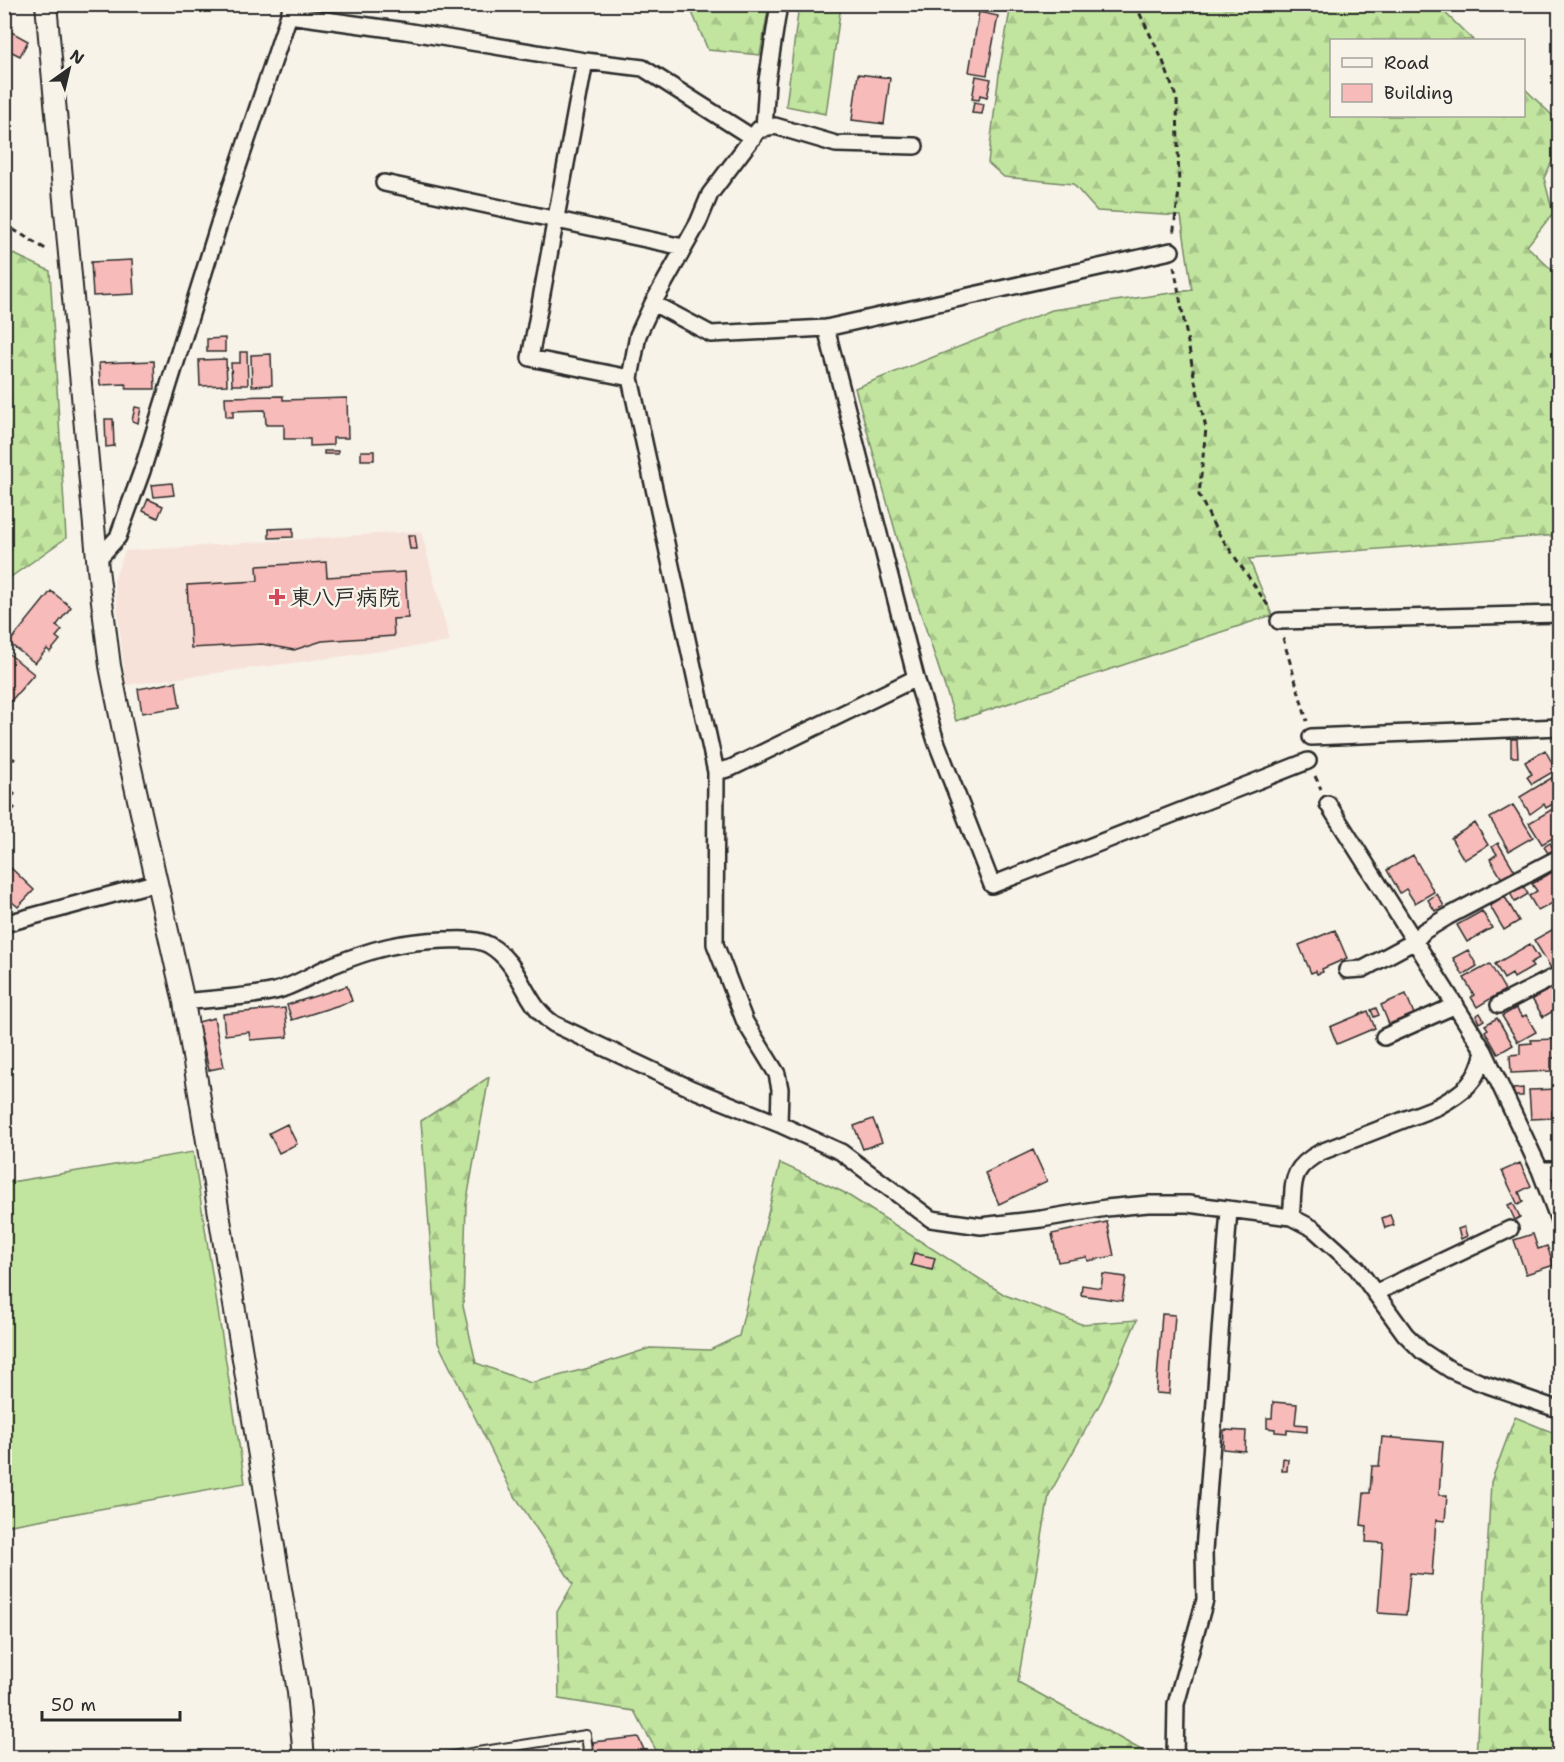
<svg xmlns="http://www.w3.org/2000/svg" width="1564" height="1762" viewBox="0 0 1564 1762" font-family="'Shantell Sans','Klee One',sans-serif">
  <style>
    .built { fill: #f7e2da }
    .grass { fill: #c1e59f; stroke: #768865; stroke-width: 1.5 }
    .forest { fill: url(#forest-firs); stroke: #768865; stroke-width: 1.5 }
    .building { fill: #f7bbb9; stroke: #2b2b2b; stroke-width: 1.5 }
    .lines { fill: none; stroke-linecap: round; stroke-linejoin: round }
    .service-casing { stroke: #2b2b2b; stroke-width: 12 }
    .minor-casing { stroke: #2b2b2b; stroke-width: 20 }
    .tertiary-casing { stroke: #2b2b2b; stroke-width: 24 }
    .path { stroke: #2b2b2b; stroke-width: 3; stroke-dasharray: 6 4.5; stroke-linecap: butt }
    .service { stroke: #f7f3e8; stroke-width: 8 }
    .minor { stroke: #f7f3e8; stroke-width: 15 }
    .tertiary { stroke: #f7f3e8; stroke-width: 20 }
    .poi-dot { fill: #d1495b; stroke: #f7f3e8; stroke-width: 2 }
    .labels { text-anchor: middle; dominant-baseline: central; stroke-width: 5; stroke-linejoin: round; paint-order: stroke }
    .poi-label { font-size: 22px; font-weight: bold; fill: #2b2b2b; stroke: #f7f3e8; text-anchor: start }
  </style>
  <defs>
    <pattern id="forest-firs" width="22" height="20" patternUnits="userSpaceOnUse" patternTransform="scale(1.5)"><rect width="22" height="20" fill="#c1e59f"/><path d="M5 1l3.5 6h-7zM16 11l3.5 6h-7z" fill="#a6c589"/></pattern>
  </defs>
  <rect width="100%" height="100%" fill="#f7f3e8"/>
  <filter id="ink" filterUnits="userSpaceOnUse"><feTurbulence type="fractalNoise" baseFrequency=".0167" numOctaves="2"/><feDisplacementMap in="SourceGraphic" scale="12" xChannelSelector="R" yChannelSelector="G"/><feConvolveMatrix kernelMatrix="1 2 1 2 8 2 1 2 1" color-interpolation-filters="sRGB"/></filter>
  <g filter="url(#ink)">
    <path class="built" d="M 421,531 L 450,642 L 126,685 L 114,580 L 125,551 Z"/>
    <path class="grass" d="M 193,1152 L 245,1483 L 5,1526 L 5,1183 Z"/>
    <path class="forest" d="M 689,5 L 769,5 L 760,55 L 708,50 Z
      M 799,5 L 841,5 L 826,114 L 786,106 Z
      M 1011,5 L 1437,5 L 1473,40 L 1332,40 L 1332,116 L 1524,116 L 1524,88 L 1559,122 L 1559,147 L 1544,178 L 1553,213 L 1527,246 L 1556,274 L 1559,271 L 1559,535 L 1249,559 L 1272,615 L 956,721 L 904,562 L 855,388 L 1052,310 L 1192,290 L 1181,216 L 1097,211 L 1073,184 L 1004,177 L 988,163 L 1000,66 Z
      M 5,250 L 50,271 L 66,538 L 5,581 Z
      M 489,1077 L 466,1205 L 463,1306 L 476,1363 L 531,1383 L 589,1368 L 650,1348 L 710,1350 L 739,1336 L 780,1163 L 843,1192 L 1005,1295 L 1081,1324 L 1137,1320 L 1102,1400 L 1049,1495 L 1018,1682 L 1154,1757 L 660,1757 L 634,1711 L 559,1699 L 557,1612 L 573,1584 L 511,1490 L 438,1343 L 421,1121 Z
      M 1515,1417 L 1559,1435 L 1559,1757 L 1476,1757 L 1491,1482 Z"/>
    <path class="building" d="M 972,4 L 994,4 L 994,10 L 971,7 Z
      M 979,12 L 998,16 L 987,75 L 969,72 Z
      M 4,17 L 11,20 L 6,29 L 28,41 L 20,56 L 4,48 Z
      M 858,74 L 890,78 L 884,124 L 852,120 Z
      M 976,76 L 991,79 L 987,97 L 980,95 L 979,100 L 972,99 Z
      M 974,102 L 984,104 L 982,114 L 972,113 Z
      M 132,260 L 134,294 L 93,296 L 91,262 Z
      M 225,338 L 225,352 L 207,352 L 207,339 Z
      M 240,352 L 247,352 L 248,385 L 232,385 L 231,363 L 240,363 Z
      M 271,354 L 272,385 L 252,386 L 251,355 Z
      M 226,359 L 227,385 L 200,386 L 199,360 Z
      M 154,361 L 155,389 L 126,389 L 126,384 L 100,385 L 99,363 Z
      M 283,396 L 283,400 L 347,398 L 348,438 L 333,438 L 333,445 L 310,446 L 310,439 L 284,439 L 284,425 L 266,425 L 265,410 L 233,411 L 233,417 L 226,417 L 225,397 Z
      M 135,407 L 141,408 L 138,423 L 132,421 Z
      M 105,419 L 113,419 L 114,446 L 106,447 Z
      M 324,451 L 338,451 L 338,454 L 324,454 Z
      M 361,451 L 374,451 L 374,460 L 361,460 Z
      M 172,483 L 174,495 L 154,497 L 152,485 Z
      M 148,499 L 163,506 L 158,518 L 143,511 Z
      M 293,528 L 293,537 L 269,538 L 269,529 Z
      M 408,535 L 415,535 L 417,549 L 410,549 Z
      M 326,562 L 327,577 L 405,572 L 408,618 L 393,619 L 394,636 L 322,641 L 294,650 L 262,644 L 191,648 L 187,585 L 258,581 L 257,566 Z
      M 51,591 L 71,607 L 56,626 L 62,630 L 56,637 L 60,640 L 50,652 L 47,649 L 35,663 L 9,643 Z
      M 4,650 L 34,674 L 4,709 Z
      M 176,682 L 180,707 L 142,713 L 138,689 Z
      M 1511,739 L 1517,739 L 1518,757 L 1511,757 Z
      M 1545,750 L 1556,770 L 1532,784 L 1527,777 L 1532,774 L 1525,762 Z
      M 1553,777 L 1560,788 L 1560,800 L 1546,808 L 1544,804 L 1530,814 L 1520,797 Z
      M 4,785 L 15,794 L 8,802 L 15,808 L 4,819 Z
      M 1513,805 L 1533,837 L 1509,851 L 1490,818 Z
      M 1556,807 L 1560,813 L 1560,834 L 1542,844 L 1529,823 Z
      M 1475,823 L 1488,845 L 1464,860 L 1451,838 Z
      M 1498,843 L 1515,871 L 1502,879 L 1490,859 L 1497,854 L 1492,847 Z
      M 1550,843 L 1554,850 L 1548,853 L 1544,847 Z
      M 1413,855 L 1434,892 L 1415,903 L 1406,889 L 1400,893 L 1387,870 Z
      M 11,868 L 34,890 L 18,907 L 4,895 L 4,875 Z
      M 1554,871 L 1560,880 L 1560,893 L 1557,894 L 1560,899 L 1538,911 L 1529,896 L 1537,891 L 1532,884 Z
      M 1523,886 L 1528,894 L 1515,902 L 1510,893 Z
      M 1437,894 L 1444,906 L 1435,911 L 1428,900 Z
      M 1505,897 L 1519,921 L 1504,930 L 1490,906 Z
      M 1482,911 L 1492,928 L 1467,942 L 1457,925 Z
      M 1559,926 L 1560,942 L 1557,943 L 1560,947 L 1560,962 L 1551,968 L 1534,940 Z
      M 1335,930 L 1347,958 L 1322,969 L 1323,972 L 1317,974 L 1316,971 L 1311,973 L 1299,945 Z
      M 1530,944 L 1539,958 L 1530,963 L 1533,967 L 1514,978 L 1512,974 L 1504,979 L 1495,964 Z
      M 1468,950 L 1477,966 L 1463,975 L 1453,958 Z
      M 1490,964 L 1505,990 L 1477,1007 L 1471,997 L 1474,995 L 1464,978 Z
      M 347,986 L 352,1001 L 292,1020 L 287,1005 Z
      M 1555,986 L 1560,993 L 1560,1007 L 1543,1017 L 1532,999 Z
      M 1406,994 L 1414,1014 L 1389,1024 L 1381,1005 Z
      M 285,1008 L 288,1037 L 250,1040 L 249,1032 L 225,1035 L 223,1014 Z
      M 1376,1008 L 1379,1015 L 1374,1017 L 1371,1010 Z
      M 1516,1008 L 1522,1017 L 1526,1015 L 1536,1032 L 1518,1042 L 1502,1016 Z
      M 1368,1011 L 1375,1028 L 1337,1044 L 1330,1027 Z
      M 1480,1013 L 1484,1020 L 1479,1023 L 1476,1016 Z
      M 214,1018 L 224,1067 L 209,1070 L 198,1022 Z
      M 1497,1018 L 1513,1045 L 1498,1054 L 1485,1031 L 1488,1029 L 1485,1025 Z
      M 1554,1039 L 1554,1042 L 1557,1042 L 1558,1058 L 1551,1058 L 1551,1071 L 1511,1073 L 1510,1055 L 1520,1054 L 1520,1044 L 1532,1043 L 1531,1040 Z
      M 1523,1088 L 1523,1096 L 1514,1096 L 1513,1089 Z
      M 1560,1089 L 1560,1111 L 1552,1111 L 1552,1118 L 1531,1119 L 1529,1090 Z
      M 873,1119 L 882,1142 L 863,1149 L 854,1126 Z
      M 287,1124 L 297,1144 L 279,1153 L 269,1133 Z
      M 1033,1150 L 1047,1181 L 999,1204 L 985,1173 Z
      M 1520,1163 L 1531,1186 L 1519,1192 L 1523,1202 L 1518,1205 L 1502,1171 Z
      M 1513,1203 L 1520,1217 L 1515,1220 L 1508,1205 Z
      M 1390,1215 L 1394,1225 L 1385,1228 L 1382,1218 Z
      M 1107,1222 L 1114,1256 L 1088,1261 L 1087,1257 L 1058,1262 L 1052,1234 Z
      M 1464,1227 L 1467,1236 L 1461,1239 L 1458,1229 Z
      M 1533,1234 L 1538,1249 L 1547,1246 L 1554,1265 L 1526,1274 L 1514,1240 Z
      M 914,1253 L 935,1258 L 932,1270 L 911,1265 Z
      M 1103,1274 L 1126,1277 L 1122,1301 L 1081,1295 L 1082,1285 L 1101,1288 Z
      M 1162,1314 L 1175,1315 L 1169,1394 L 1156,1393 Z
      M 1273,1402 L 1297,1404 L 1295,1424 L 1307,1425 L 1307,1432 L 1287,1430 L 1287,1433 L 1275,1432 L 1275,1429 L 1267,1428 L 1267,1418 L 1272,1418 Z
      M 1224,1430 L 1246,1431 L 1245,1451 L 1223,1449 Z
      M 1382,1437 L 1443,1442 L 1439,1495 L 1447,1495 L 1445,1521 L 1436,1520 L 1432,1575 L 1410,1573 L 1406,1615 L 1378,1613 L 1383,1543 L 1366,1542 L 1367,1526 L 1361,1525 L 1364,1493 L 1370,1493 L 1372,1466 L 1379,1466 Z
      M 1283,1458 L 1288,1459 L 1287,1471 L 1282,1471 Z
      M 638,1737 L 648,1758 L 595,1758 L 593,1742 Z"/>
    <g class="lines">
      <g class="service-casing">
        <path id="service" d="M 439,1758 L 586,1735 L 589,1758"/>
      </g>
      <g class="minor-casing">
        <path id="minor" d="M 292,4 L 289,15 L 405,31 L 585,61 L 530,358 L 630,378
          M 585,61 L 643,68 L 753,138
          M 764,129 L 767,81 L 779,4
          M 384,183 L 683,247
          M 653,303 L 698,223 L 710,194 L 759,129 L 775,126 L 836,144 L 915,146
          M 826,328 L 916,678 L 936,741 L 992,885 L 1308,761
          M 98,559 L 118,537 L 142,471 L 223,211 L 289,15
          M 1279,621 L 1560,614
          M 1311,737 L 1560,727
          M 716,772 L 731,768 L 916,678
          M 1328,804 L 1484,1051 L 1540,1170 L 1560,1170
          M 4,924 L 158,882
          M 1347,970 L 1363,969 L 1415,941 L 1424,931 L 1447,917 L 1560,857
          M 184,1002 C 214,998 246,998 275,991 C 295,986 314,973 333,965 C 372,949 402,941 444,940 C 458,940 476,938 489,945 C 523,965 522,1003 554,1024 L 692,1089 L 779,1124 L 841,1152 L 931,1219 L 981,1226 L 1041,1219 L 1106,1208 L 1148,1204 L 1188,1204 L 1291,1217 L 1314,1229 L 1357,1268 L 1405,1334 L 1422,1351 L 1451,1370 L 1479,1382 L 1560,1410
          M 1499,1005 L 1560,974
          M 1384,1037 L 1456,1005
          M 779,1124 L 780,1089 L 777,1074 L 745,1022 L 715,944 L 716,772 L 630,378 L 638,335 L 653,303 L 711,334 L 826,328 L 1171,251
          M 1540,1170 L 1560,1223
          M 1291,1217 C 1295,1184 1287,1170 1321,1152 L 1437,1107 C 1464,1092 1478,1082 1484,1051
          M 1375,1293 L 1510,1229
          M 1175,1758 L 1176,1704 L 1205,1600 L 1204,1551 L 1229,1210"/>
      </g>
      <g class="tertiary-casing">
        <path id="tertiary" d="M 46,4 L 98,569 L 110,666 L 128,755 L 184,1002 L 298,1692 L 304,1758"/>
      </g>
      <path class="path" d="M 1135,4 L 1163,61 L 1177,100 L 1179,191 L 1173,236
        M 4,224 L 49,251
        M 1174,266 L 1195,381 L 1206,428 L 1199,495 L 1215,528 L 1269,607
        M 1283,638 L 1307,721
        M 4,752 L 15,760
        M 1315,776 L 1321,789"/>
      <use href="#service" class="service"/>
      <use href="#minor" class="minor"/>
      <use href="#tertiary" class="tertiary"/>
    </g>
  </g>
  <path class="poi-dot" d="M274 588h6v6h6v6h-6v6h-6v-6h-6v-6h6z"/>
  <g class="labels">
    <g class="poi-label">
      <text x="290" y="597">東八戸病院</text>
    </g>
  </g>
  <rect width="1564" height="1762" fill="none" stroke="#f7f3e8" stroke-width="24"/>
  <rect x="12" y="12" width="1540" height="1738" fill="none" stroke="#2b2b2b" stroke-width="2" filter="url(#ink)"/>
  <rect x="1330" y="39" width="195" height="78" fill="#f7f3e8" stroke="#a5a39c" stroke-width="1.5"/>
  <rect x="1342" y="58" width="30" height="9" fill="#f7f3e8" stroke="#a5a39c" stroke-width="1.5"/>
  <text x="1384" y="69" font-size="18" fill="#2b2b2b">Road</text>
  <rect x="1342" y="84" width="30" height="18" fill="#f7bbb9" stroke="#a5a39c" stroke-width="1.5"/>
  <text x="1384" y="99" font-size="18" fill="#2b2b2b">Building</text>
  <g transform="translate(69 69) rotate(34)" stroke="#f7f3e8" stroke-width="4.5" paint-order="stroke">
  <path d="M0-4.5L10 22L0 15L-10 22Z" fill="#2b2b2b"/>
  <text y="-9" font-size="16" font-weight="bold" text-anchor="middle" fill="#2b2b2b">N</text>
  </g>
  <path d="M42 1711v9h138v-9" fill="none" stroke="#2b2b2b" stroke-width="3"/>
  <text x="51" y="1711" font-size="18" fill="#2b2b2b" stroke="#f7f3e8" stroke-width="4.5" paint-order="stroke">50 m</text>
</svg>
